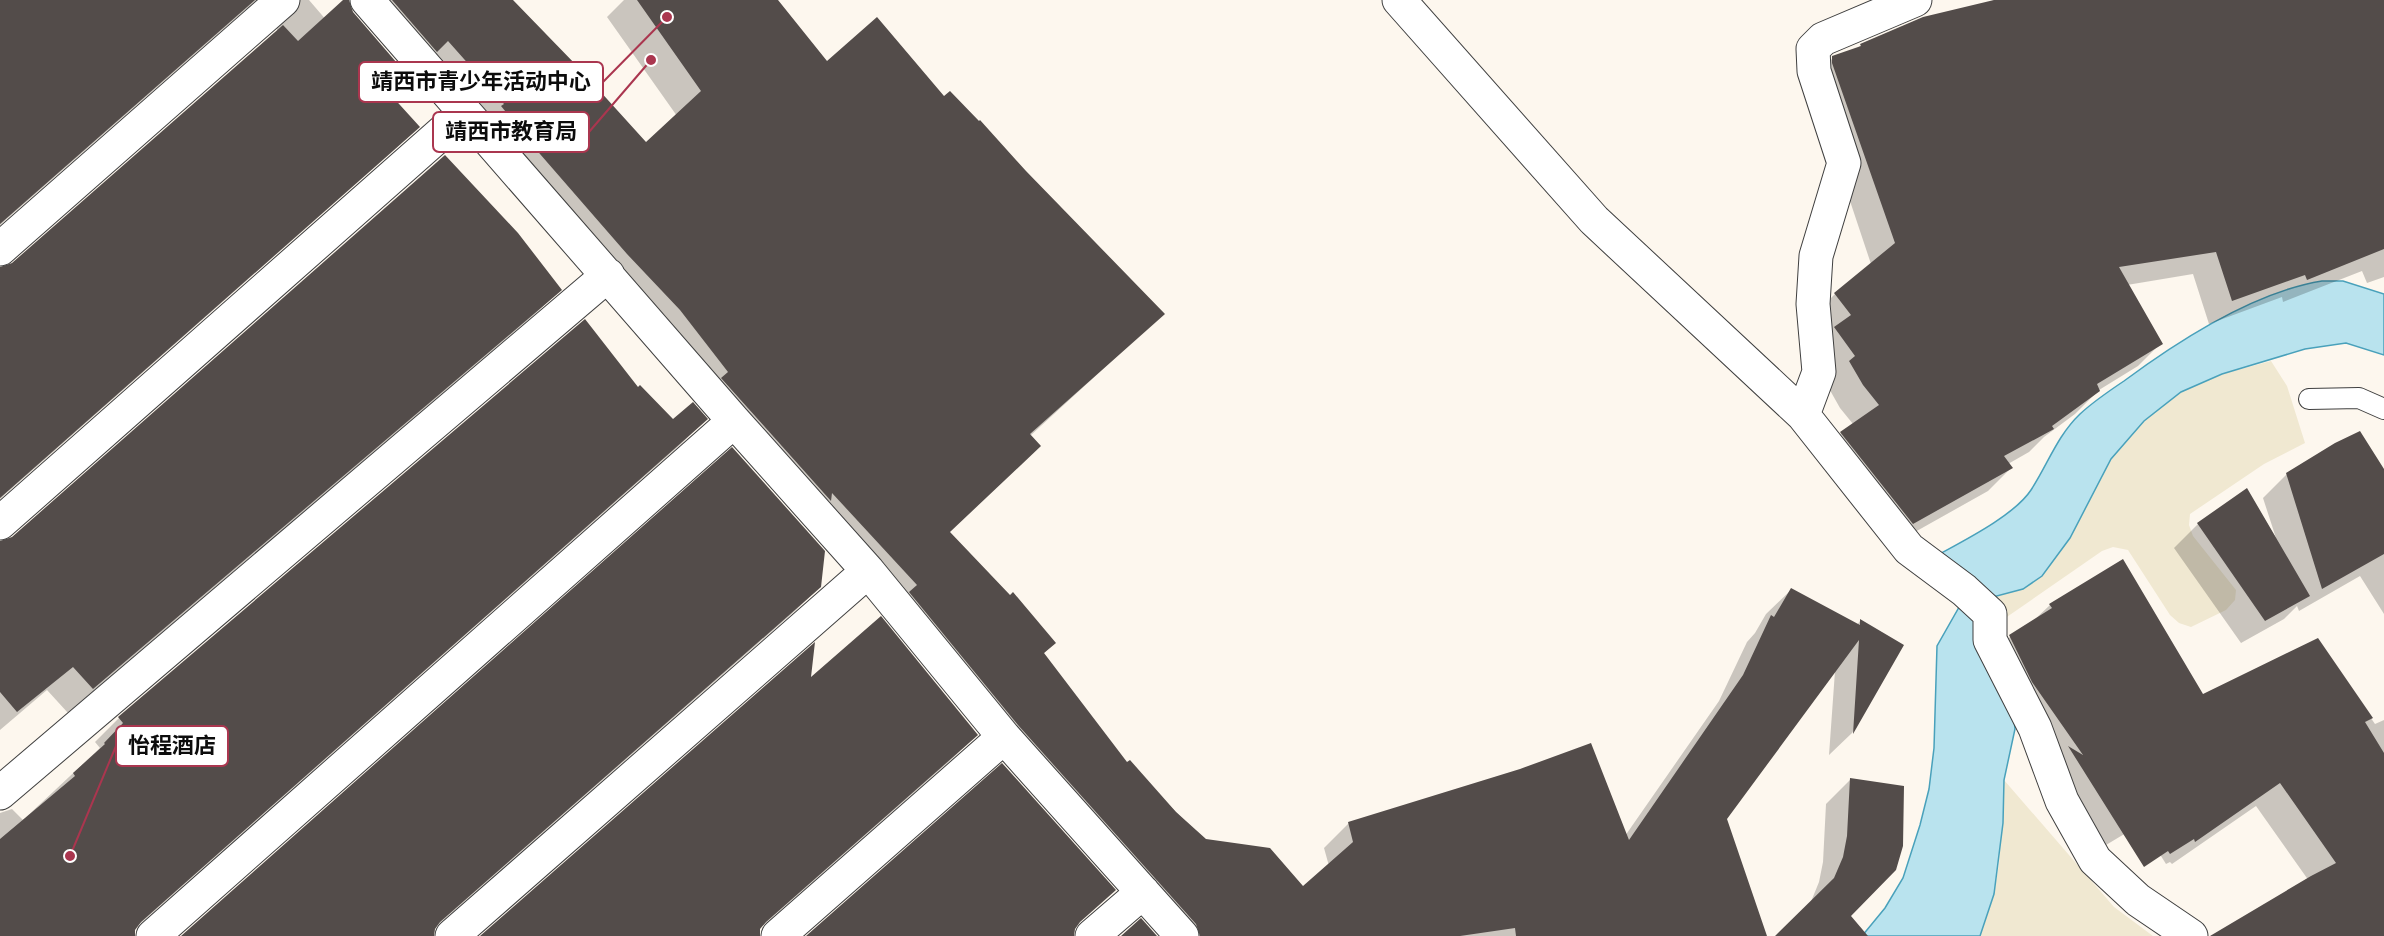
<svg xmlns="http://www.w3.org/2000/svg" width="2384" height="936" viewBox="0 0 2384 936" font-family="Merriweather,'Noto Sans SC',serif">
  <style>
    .farmland { fill: #f0e8d1 }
    .water { fill: #b9e3ee; stroke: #49a1bb; stroke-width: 1.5 }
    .shadow { fill: #0003 }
    .building { fill: #534c4a }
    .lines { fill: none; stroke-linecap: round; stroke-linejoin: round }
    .service-casing { stroke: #3f3f3f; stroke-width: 22 }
    .minor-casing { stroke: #3f3f3f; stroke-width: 35 }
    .service { stroke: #fff; stroke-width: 20 }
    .minor { stroke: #fff; stroke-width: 33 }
    .leader { fill: none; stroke: #aa364f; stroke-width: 2 }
    .callout-dot { fill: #aa364f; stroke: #fff; stroke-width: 2 }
    .callout { fill: #fff; stroke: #aa364f; stroke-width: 2 }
    .callout-label { font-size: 22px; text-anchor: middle; font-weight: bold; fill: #0c0c0c }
  </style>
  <rect width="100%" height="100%" fill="#fdf7ee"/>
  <path class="farmland" d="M 2271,361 L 2287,386 L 2305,443 L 2264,464 L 2190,514 L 2189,525 L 2193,536 L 2236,590 L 2235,600 L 2226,610 L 2191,627 L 2179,623 L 2170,615 L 2128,550 L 2113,547 L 2102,551 L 2001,621 L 1993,597 L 2023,589 L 2042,576 L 2070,538 L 2111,459 L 2144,421 L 2181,392 L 2222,374 Z
    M 2004,780 L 2114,907 L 2153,936 L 1980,936 L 1994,894 L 1999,864 Z"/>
  <path class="water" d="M 2322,281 L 2343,281 L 2384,294 L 2384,355 L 2346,343 L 2305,349 L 2222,374 L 2181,392 L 2144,421 L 2111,459 L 2070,538 L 2042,576 L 2023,589 L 1993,597 L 1934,557 C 1961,542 2014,516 2031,490 C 2048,464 2057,436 2080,414 C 2093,402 2109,391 2124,381 C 2178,341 2254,292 2322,281 Z
    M 1962,602 L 1982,622 L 2013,711 L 2015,729 L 2004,780 L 2003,823 L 1994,894 L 1980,936 L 1862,936 L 1885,908 L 1903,878 L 1920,825 L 1929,789 L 1934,748 L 1937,646 Z"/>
  <path class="shadow" d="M 0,0 L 309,0 L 418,127 L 393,151 L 0,499 L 0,269 L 13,264 L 277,31 L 277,21 L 253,6 L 245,10 L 0,225 Z
    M 380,0 L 508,0 L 646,145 L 677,116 L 607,17 L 624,0 L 776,0 L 827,64 L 944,98 L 1025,172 L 1163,314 L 1030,436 L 949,532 L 1054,643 L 1043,654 L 1127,764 L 1205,840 L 1303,889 L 1329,866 L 1324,848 L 1349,823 L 1625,836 L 1719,701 L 1747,642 L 1755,633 L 1766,614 L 1791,590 L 1857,625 L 1860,621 L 1902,646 L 1852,733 L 1829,755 L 1835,671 L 1726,819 L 1765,936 L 1182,936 Z
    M 1995,0 L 2384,0 L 2384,277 L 2367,283 L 2362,271 L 2283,302 L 2282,297 L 2209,324 L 2193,274 L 2127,285 L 2161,343 L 2138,366 L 2099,390 L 2075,414 L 2044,437 L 2029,452 L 2008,464 L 2011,468 L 1988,491 L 1890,546 L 1818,456 L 1841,433 L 1853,424 L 1840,408 L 1827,385 L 1812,317 L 1835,294 L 1871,264 L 1810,81 L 1833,58 L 1857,49 L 1861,45 Z
    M 560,290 L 535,314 L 68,713 L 47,690 L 0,730 L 0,543 Z
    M 638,389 L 673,421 L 706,419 L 681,444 L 134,929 L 133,936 L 0,936 L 0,813 L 12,809 L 23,820 L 100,748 L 95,742 L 119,718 Z
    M 2384,472 L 2384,614 L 2360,576 L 2299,611 L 2297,606 L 2284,619 L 2241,643 L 2174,548 L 2198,524 L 2247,490 L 2276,538 L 2263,498 L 2287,474 Z
    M 820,586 L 795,611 L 433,929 L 432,936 L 184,936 Z
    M 2050,605 L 2203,696 L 2318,640 L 2375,724 L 2384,720 L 2384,936 L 2223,936 L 2309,881 L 2256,806 L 2172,864 L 2170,862 L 2166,864 L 2141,824 L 2106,845 L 2009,705 L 1986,660 L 2010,637 L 2032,622 Z
    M 809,681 L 976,735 L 952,759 L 759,929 L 758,936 L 483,936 Z
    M 1851,779 L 1849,916 L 1843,936 L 1777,936 L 1810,904 L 1819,882 L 1823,862 L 1826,804 Z"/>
  <path class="building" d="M 0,0 L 255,0 L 0,224 Z
    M 343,0 L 349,0 L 353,12 L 409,77 L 390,94 L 420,127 L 0,498 L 0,267 L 12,263 L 283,25 L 298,41 Z
    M 392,0 L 513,0 L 578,67 L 646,142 L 701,91 L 637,0 L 778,0 L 827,61 L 877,17 L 944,96 L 950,91 L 979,121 L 980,120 L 1026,171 L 1165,314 L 1030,434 L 1041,446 L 950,532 L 1010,595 L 1013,592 L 1056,643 L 1044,653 L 1127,762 L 1130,760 L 1176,812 L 1206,839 L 1270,848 L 1303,886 L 1353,842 L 1348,822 L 1520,769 L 1591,743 L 1629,840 L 1743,675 L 1771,615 L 1774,617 L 1791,588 L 1860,625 L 1860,619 L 1904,645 L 1853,734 L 1859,640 L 1727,819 L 1767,936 L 1516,936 L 1515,928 L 1460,936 L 1200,936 L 1196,924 L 1018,725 L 909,592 L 917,585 L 832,493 L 831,501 L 721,378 L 728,372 L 680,310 L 627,254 L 540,154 L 501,106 L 504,104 L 448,41 L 437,52 Z
    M 1994,0 L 2384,0 L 2384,249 L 2307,280 L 2305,275 L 2232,301 L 2216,252 L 2119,267 L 2163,344 L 2097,384 L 2100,391 L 2052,426 L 2054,429 L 2004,456 L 2013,468 L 1913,524 L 1840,432 L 1879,405 L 1863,385 L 1849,361 L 1855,356 L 1834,327 L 1851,315 L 1834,293 L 1895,243 L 1832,63 L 1832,56 L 1861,46 L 1860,44 L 1923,17 Z
    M 445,155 L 518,233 L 562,290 L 93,689 L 73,667 L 17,712 L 0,692 L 0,541 L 12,537 Z
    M 585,319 L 638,387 L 640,385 L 673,419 L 693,402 L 708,419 L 141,922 L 135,930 L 135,936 L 0,936 L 0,839 L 75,776 L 73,773 L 105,744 L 104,743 L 123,723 L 118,717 Z
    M 2360,431 L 2384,469 L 2384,554 L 2322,589 L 2286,473 L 2335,443 Z
    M 732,447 L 825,551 L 821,587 L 440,922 L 435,929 L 434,936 L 181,936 Z
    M 2247,488 L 2310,596 L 2265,621 L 2197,523 Z
    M 2123,559 L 2203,694 L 2318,638 L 2373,718 L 2365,722 L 2384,753 L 2384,936 L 2210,936 L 2311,876 L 2336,863 L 2280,783 L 2195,842 L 2194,839 L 2170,854 L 2168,851 L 2144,867 L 2068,746 L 2083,755 L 2032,682 L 2009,635 L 2052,608 L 2049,604 Z
    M 881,616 L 978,735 L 766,922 L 760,929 L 760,936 L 480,936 L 815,642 L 811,677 Z
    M 1002,763 L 1116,890 L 1080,922 L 1075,929 L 1074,936 L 806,936 Z
    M 1850,778 L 1904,786 L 1903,846 L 1896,870 L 1851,916 L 1868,936 L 1775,936 L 1834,878 L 1843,857 L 1847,836 Z
    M 1141,918 L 1157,936 L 1121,936 Z"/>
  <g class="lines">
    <g class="service-casing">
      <path id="service" d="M 2309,399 L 2359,398 L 2384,409"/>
    </g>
    <g class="minor-casing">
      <path id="minor" d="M 367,0 L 734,421 L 868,571 L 1004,737 L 1182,936
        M 1399,0 L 1594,220 L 1803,415 L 1909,549 L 1964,590 L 1990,614 L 1990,640 L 2035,728 L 2062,801 L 2095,860 L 2138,900 L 2191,936
        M 0,249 L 283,0
        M 1803,415 L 1819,372 L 1813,304 L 1816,256 L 1844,163 L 1814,71 L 1813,49 L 1823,39 L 1915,0
        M 0,523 L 464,113
        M 0,793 L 608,275
        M 153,936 L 734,421
        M 452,936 L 868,571
        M 778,936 L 1004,737
        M 1092,936 L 1143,892"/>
    </g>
    <use href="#service" class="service"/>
    <use href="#minor" class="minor"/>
  </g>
  <path class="leader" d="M667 17L603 82M651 60L589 132M70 856L116 746"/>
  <g class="callout-dot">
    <circle cx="667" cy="17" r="6"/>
    <circle cx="651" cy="60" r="6"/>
    <circle cx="70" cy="856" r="6"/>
  </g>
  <g class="callout">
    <rect x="359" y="62" width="244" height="40" rx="6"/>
    <rect x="433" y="112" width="156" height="40" rx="6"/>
    <rect x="116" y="726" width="112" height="40" rx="6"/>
  </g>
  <g class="callout-label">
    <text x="481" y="89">靖西市青少年活动中心</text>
    <text x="511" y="139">靖西市教育局</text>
    <text x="172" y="753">怡程酒店</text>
  </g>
</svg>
